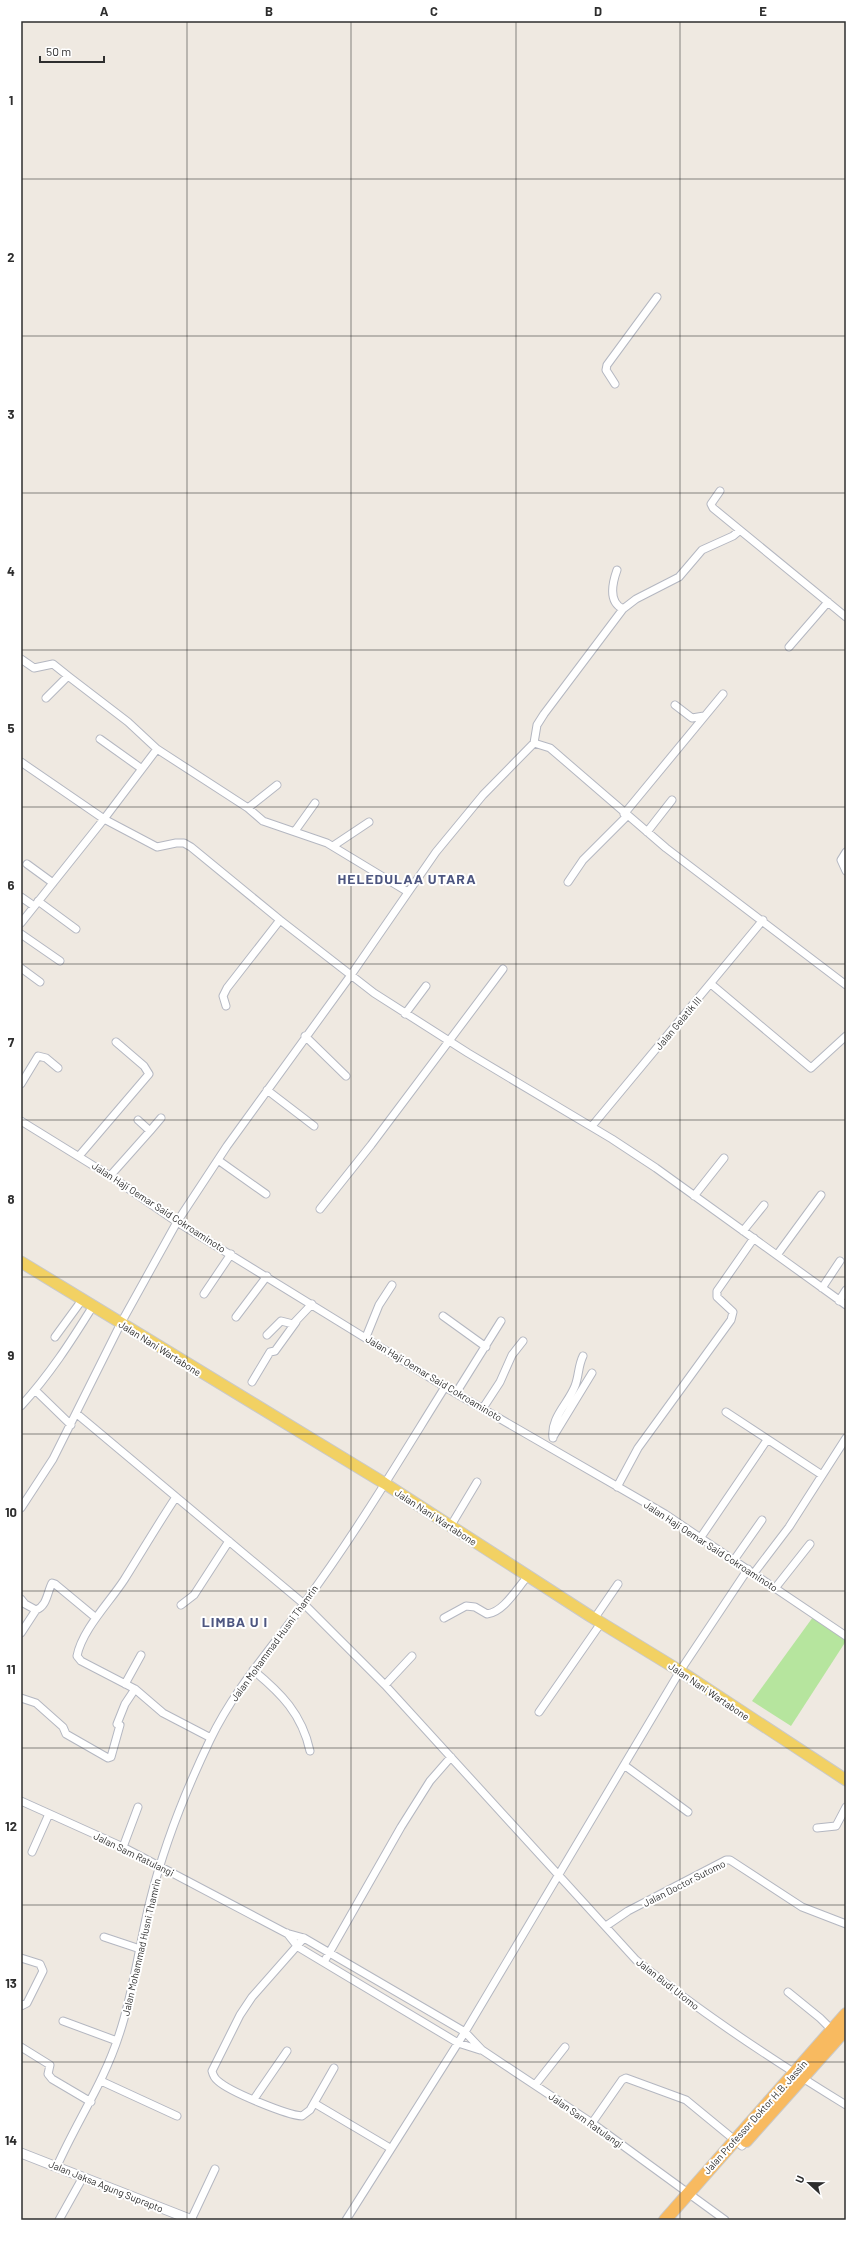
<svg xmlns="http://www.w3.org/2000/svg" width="867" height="2241" viewBox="0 0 867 2241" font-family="Barlow,sans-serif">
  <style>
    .green { fill: #b6e59e }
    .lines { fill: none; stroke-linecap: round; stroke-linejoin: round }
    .minor-casing { stroke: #b4b7c1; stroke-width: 9 }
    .tertiary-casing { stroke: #b4b7c1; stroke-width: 11 }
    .primary-casing { stroke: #c9c9c9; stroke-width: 13 }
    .trunk-casing { stroke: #c9c9c9; stroke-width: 14 }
    .minor { stroke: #fff; stroke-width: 7 }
    .tertiary { stroke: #fff; stroke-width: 9 }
    .primary { stroke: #f2d163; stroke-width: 11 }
    .trunk { stroke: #f8ba60; stroke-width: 12 }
    .grid { fill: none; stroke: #2e2e2e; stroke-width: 1; stroke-opacity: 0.55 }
    .labels { text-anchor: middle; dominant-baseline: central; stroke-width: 4; stroke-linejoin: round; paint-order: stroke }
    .street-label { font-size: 10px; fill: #2e2e2e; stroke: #fff }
    .district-label { font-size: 14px; font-weight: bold; letter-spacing: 1px; fill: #4d5680; stroke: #fff }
    .neatline { fill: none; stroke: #2e2e2e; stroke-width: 1.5 }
    .grid-label { font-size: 13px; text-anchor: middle; font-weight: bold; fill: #2e2e2e }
  </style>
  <rect width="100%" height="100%" fill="#efe9e1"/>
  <path class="green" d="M 813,1617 L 846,1641 L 791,1726 L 752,1701 Z"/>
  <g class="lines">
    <g class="minor-casing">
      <path id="minor" d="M 615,384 L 606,370 L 607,365 L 657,297
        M 720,491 L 711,504 L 713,508 L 846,617
        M 623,609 L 636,599 L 679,577 L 702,550 L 733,536 L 739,531
        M 789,647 L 828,602
        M 21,659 L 34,668 L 53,664 L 68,676
        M 46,698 L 68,676 L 128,722 L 157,749 L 248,808 L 263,821 L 327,843 L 408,892
        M 675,705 L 692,718 L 704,716
        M 100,739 L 142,769
        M 534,743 L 537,725 L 544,714 L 623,609 C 608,602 612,584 617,570
        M 21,762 L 104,819 L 157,847 L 176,843 L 184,843 L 191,847 L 280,920 L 374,993 L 468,1053 L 612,1139 L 656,1168 L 846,1305
        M 248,808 L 277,785
        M 624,814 L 723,694
        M 295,831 L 315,803
        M 647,832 L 672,800
        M 333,846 L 369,822
        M 846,852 L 841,860 L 846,871
        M 27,864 L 53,883
        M 568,882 L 583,860 L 627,816
        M 21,897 L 34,906
        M 38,901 L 76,929
        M 21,923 L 104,819 L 157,749
        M 21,934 L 60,961
        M 21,968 L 40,982
        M 711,984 L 811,1068 L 846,1036
        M 226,1006 L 223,996 L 227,988 L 280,920
        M 405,1014 L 426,986
        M 305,1036 L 346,1076
        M 21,1084 L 38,1056 L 46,1058 L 58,1068
        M 267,1090 L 314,1126
        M 21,1121 L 110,1176 L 177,1222 L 445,1387 L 665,1514 L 846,1636
        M 592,1126 L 763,920
        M 150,1131 L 161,1118
        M 79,1156 L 149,1074 L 144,1066 L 116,1042
        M 218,1160 L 266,1194
        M 110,1176 L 150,1131 L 138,1120
        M 694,1196 L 724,1158
        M 320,1209 L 371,1145 L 503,969
        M 743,1231 L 764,1205
        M 777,1255 L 821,1195
        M 822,1288 L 840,1261
        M 204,1294 L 231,1254
        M 839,1301 L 846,1290
        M 443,1316 L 486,1347
        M 236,1317 L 267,1276
        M 267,1335 L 281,1321 L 293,1324 L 312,1304
        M 55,1337 L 82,1300
        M 366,1337 L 379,1305 L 392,1285
        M 252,1382 L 270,1352 L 275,1351 L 296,1322
        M 35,1390 L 71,1425
        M 456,1393 L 501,1321
        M 21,1406 C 50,1374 70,1343 93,1306
        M 483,1408 L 500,1382 L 512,1355 L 523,1341
        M 726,1412 L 822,1475
        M 77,1414 L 304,1604 L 385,1685 L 636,1960 C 702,2014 774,2061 846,2105
        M 553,1437 L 592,1373
        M 553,1438 C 550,1418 568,1404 575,1386 C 579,1376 578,1366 583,1356
        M 617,1487 L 638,1448 L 731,1320 L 733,1312 L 717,1297 L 717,1291 L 754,1238
        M 176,1497 C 158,1524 141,1553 124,1580 C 109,1603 82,1630 77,1656 L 81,1661 L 135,1689 L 163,1713 L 211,1738
        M 21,1508 L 53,1459 L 121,1323 L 177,1222 L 227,1146 L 351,975 L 436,852 L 483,795 L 534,743 L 550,748 L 666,848 L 846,985
        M 450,1527 L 477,1482
        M 701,1537 L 767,1440
        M 734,1560 L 762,1520
        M 754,1573 L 789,1527 L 846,1438
        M 776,1587 L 810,1544
        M 21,1599 L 25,1604 L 36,1610 C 47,1606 47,1593 52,1583 L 55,1584 L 96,1618
        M 181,1605 L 194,1595 L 229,1541
        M 444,1618 L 466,1606 L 475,1607 L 487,1614 C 504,1612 517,1588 528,1576
        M 594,1619 L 618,1584
        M 21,1633 L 36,1610
        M 253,1670 C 281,1693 302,1714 310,1751
        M 125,1684 L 141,1655
        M 385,1685 L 412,1656
        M 21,1698 L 36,1703 L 63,1727 L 66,1734 L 108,1758 L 111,1757 L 120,1725 L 117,1724 L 125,1704 L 135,1689
        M 539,1712 L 601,1623
        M 624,1765 L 688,1812
        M 21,1801 L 123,1847 L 286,1933 L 304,1938 L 465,2032 L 482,2050 L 592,2123 L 725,2220
        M 817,1828 L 836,1826 L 846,1807
        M 123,1847 L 138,1807
        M 32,1852 L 49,1814
        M 606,1926 L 628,1911 L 726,1860 L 730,1860 L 802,1907 L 846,1924
        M 287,1933 L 298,1947 L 458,2043 L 480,2050
        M 104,1937 L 140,1949
        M 304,1938 L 252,1997 L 240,2015 L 212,2071 C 213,2075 214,2078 218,2081 C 230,2092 287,2115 302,2116 L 310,2110 L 334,2068
        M 21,1958 L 40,1964 L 43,1971 L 27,2003 L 21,2006
        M 324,1962 L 401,1827 L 430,1781 L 451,1757
        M 788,1992 L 820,2018 L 832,2030
        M 63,2021 L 117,2041
        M 21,2047 L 50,2065 L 48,2074 L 52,2079 L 91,2102
        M 101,2081 L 177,2116
        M 535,2085 L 565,2047
        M 254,2099 L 287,2051
        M 314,2103 L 390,2148
        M 592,2123 L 622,2080 L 626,2078 L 686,2100 L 742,2146
        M 57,2166 C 77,2121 104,2082 119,2035 C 134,1991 139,1945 150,1901 C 164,1845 185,1792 210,1740 C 235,1688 272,1648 305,1602 C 356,1533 400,1459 445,1387
        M 59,2220 L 83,2177
        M 191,2220 L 215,2169
        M 346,2220 L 465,2032 L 680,1671 L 748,1569"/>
    </g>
    <g class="tertiary-casing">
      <path id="tertiary" d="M 21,2153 L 192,2220"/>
    </g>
    <g class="primary-casing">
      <path id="primary" d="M 21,1262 L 384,1483 L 590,1616 L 680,1671 L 846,1780"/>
    </g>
    <g class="trunk-casing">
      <path id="trunk" d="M 746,2141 L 846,2029
        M 665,2220 L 846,2014"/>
    </g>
    <use href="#minor" class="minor"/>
    <use href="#tertiary" class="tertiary"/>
    <use href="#primary" class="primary"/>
    <use href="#trunk" class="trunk"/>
  </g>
  <path class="grid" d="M 187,21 L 187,2220M 351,21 L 351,2220M 516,21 L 516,2220M 680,21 L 680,2220M 21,179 L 846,179M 21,336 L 846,336M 21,493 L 846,493M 21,650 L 846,650M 21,807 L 846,807M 21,964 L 846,964M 21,1120 L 846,1120M 21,1277 L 846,1277M 21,1434 L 846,1434M 21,1591 L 846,1591M 21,1748 L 846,1748M 21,1905 L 846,1905M 21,2062 L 846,2062"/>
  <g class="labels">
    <g class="street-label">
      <text transform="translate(678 1023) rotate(-50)">Jalan Gelatik III</text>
      <text transform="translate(159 1207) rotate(33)">Jalan Haji Oemar Said Cokroaminoto</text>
      <text transform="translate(160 1348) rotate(32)">Jalan Nani Wartabone</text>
      <text transform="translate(434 1378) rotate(31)">Jalan Haji Oemar Said Cokroaminoto</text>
      <text transform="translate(436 1517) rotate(33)">Jalan Nani Wartabone</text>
      <text transform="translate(711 1546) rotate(33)">Jalan Haji Oemar Said Cokroaminoto</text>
      <text transform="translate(274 1643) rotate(-54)">Jalan Mohammad Husni Thamrin</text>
      <text transform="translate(709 1691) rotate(34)">Jalan Nani Wartabone</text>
      <text transform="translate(134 1854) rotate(26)">Jalan Sam Ratulangi</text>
      <text transform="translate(684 1883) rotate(-27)">Jalan Doctor Sutomo</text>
      <text transform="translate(141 1947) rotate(-77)">Jalan Mohammad Husni Thamrin</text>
      <text transform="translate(668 1984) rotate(38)">Jalan Budi Utomo</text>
      <text transform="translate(755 2117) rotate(-48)">Jalan Professor Doktor H.B. Jassin</text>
      <text transform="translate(586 2120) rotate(35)">Jalan Sam Ratulangi</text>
      <text transform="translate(106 2186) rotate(22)">Jalan Jaksa Agung Suprapto</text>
    </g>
    <g class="district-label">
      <text x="407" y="878">HELEDULAA UTARA</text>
      <text x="235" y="1621">LIMBA U I</text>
    </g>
  </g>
  <rect width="867" height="2241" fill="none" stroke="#ffffff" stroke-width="44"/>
  <g transform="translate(809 2183) rotate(292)" stroke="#ffffff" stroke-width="3" paint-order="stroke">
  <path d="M0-3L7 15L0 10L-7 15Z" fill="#2e2e2e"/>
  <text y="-6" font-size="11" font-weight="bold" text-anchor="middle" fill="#2e2e2e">U</text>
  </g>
  <path d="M40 56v6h64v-6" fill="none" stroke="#2e2e2e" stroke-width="2"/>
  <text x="46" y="56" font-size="12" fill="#2e2e2e" stroke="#ffffff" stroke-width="3" paint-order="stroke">50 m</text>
  <rect x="22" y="22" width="823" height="2197" class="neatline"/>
  <g class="grid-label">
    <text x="104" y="16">A</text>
    <text x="269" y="16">B</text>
    <text x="434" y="16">C</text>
    <text x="598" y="16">D</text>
    <text x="763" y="16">E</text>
    <text x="11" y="105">1</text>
    <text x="11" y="262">2</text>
    <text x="11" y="419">3</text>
    <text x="11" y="576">4</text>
    <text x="11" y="733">5</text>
    <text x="11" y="890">6</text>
    <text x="11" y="1047">7</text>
    <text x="11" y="1204">8</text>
    <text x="11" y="1360">9</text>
    <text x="11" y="1517">10</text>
    <text x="11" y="1674">11</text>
    <text x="11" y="1831">12</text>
    <text x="11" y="1988">13</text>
    <text x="11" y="2145">14</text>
  </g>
</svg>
